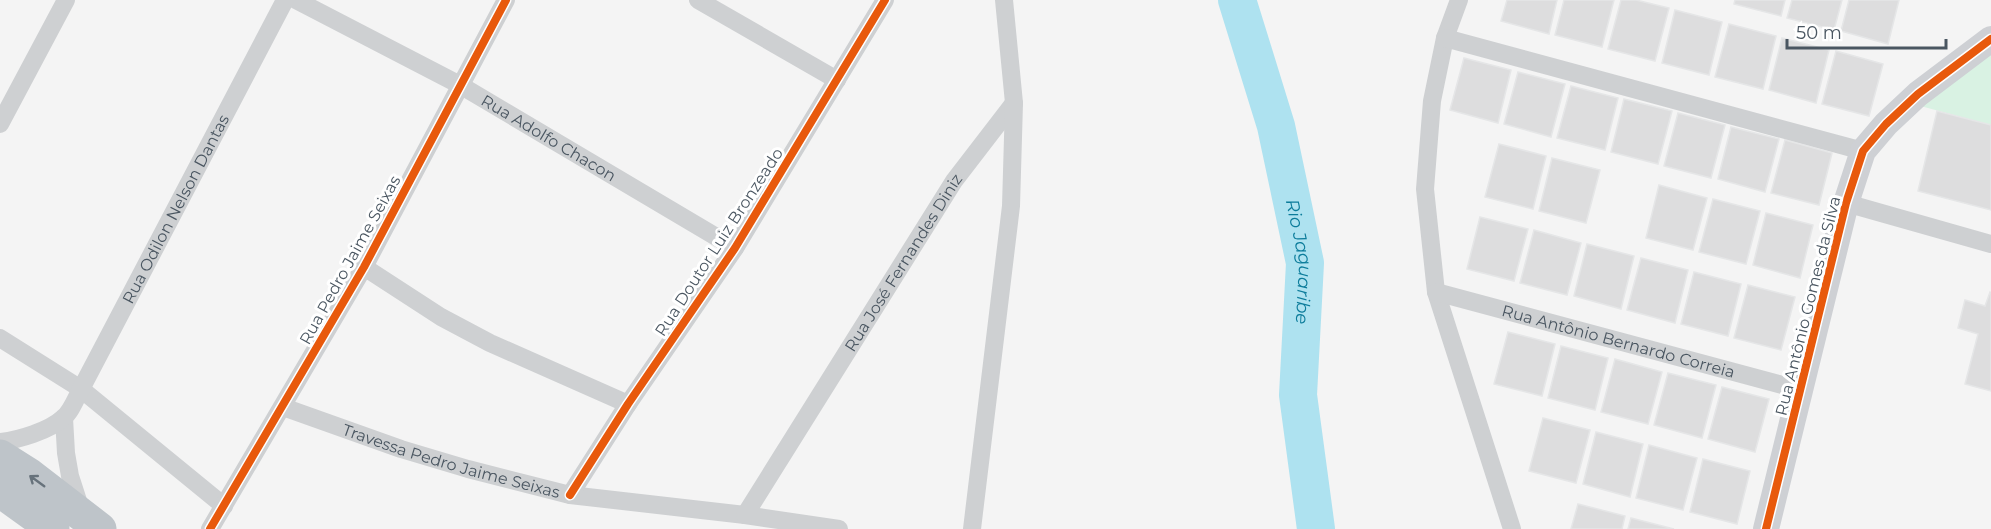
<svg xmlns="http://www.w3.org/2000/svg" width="1991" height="529" viewBox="0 0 1991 529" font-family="Montserrat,sans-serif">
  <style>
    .green { fill: #d9f2e3 }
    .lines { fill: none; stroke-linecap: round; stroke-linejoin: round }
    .river { stroke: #aee2f0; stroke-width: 38 }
    .building { fill: #ddddde; stroke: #e5e6e7; stroke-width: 1.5 }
    .street { stroke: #ced0d2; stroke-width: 18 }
    .secondary { stroke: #ced0d4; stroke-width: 26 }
    .highway { stroke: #bec4c9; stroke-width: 33 }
    .cycleway-casing { stroke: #fff; stroke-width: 11 }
    .cycleway { stroke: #e8590c; stroke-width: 8 }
    .oneway { stroke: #67727b }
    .labels { text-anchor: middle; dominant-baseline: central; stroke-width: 6; stroke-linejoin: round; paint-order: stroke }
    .street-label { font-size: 16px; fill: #4a5661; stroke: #fff }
    .water-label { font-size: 18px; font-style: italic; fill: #0c7c9b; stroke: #fff }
  </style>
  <rect width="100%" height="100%" fill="#f4f4f4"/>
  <path class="green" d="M 1991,46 L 1991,125 L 1913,104 Z"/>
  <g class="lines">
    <path class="river" id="s1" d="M 1237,0 L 1276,126 L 1305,263 L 1298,395 L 1316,529"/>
  </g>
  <path class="building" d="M 1507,0 L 1557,0 L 1549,34 L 1501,21 Z
    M 1564,0 L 1614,0 L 1602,47 L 1555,35 Z
    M 1621,0 L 1636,0 L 1669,8 L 1655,61 L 1608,49 Z
    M 1735,0 L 1785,0 L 1781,16 L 1734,4 Z
    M 1792,0 L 1842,0 L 1834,30 L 1787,18 Z
    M 1849,0 L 1899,0 L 1888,44 L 1841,31 Z
    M 1675,10 L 1722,22 L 1709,75 L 1662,63 Z
    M 1729,24 L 1776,36 L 1763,89 L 1715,77 Z
    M 1782,38 L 1829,50 L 1816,103 L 1769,90 Z
    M 1836,51 L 1883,64 L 1869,116 L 1822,104 Z
    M 1464,58 L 1511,70 L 1498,123 L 1450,110 Z
    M 1518,72 L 1565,84 L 1551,137 L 1504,124 Z
    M 1571,86 L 1618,98 L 1605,150 L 1557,138 Z
    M 1624,99 L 1672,111 L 1658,164 L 1611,152 Z
    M 1937,111 L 1991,125 L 1991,210 L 1918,191 Z
    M 1678,113 L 1725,125 L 1711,178 L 1664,166 Z
    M 1731,127 L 1779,139 L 1765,192 L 1718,179 Z
    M 1785,140 L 1832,153 L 1819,205 L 1771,193 Z
    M 1499,144 L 1546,156 L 1533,209 L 1485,197 Z
    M 1552,158 L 1600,170 L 1586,223 L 1539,211 Z
    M 1659,185 L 1707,198 L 1693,250 L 1646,238 Z
    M 1713,199 L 1760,211 L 1746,264 L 1699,252 Z
    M 1766,213 L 1813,225 L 1800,278 L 1753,265 Z
    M 1480,217 L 1528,229 L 1514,281 L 1467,269 Z
    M 1534,230 L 1581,243 L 1567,295 L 1520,283 Z
    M 1587,244 L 1634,256 L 1621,309 L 1574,296 Z
    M 1641,258 L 1688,270 L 1675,323 L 1627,310 Z
    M 1694,272 L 1741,284 L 1728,336 L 1681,324 Z
    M 1748,285 L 1795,297 L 1781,350 L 1734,338 Z
    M 1990,292 L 1991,293 L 1991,391 L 1965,384 L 1978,334 L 1958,328 L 1965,300 L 1985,306 Z
    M 1508,332 L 1555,344 L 1542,396 L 1494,384 Z
    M 1561,346 L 1608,358 L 1595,410 L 1548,398 Z
    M 1615,359 L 1662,372 L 1648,424 L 1601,412 Z
    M 1668,373 L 1716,385 L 1702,438 L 1654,425 Z
    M 1722,387 L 1769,399 L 1755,452 L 1708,439 Z
    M 1543,418 L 1590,430 L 1576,483 L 1529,471 Z
    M 1596,432 L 1643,444 L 1630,497 L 1583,484 Z
    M 1649,445 L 1697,458 L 1683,510 L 1636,498 Z
    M 1703,459 L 1750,471 L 1737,524 L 1690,512 Z
    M 1578,504 L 1625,516 L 1622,529 L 1571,529 Z
    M 1631,518 L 1674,529 L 1628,529 Z"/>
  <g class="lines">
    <g class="street">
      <path id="s2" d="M 296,0 L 460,85 L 735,248"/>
      <path d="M 698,0 L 837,80"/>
      <path d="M 1459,0 L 1445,38 L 1432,101 L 1425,189 L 1436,292 L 1512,529"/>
      <path d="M 1445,38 L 1863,151"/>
      <path d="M 0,124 L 66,0"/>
      <path d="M 1846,203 L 1991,244"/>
      <path d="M 364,267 L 441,317 L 490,343 L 628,404"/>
      <path id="s3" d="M 1436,292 L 1801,390"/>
      <path d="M 0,338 L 81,389 L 224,506"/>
      <path id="s4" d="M 283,407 L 401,449 L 468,469 L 570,495 L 745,515 L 839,529"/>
      <path d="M 64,418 L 66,453 L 70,476 L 81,510"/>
      <path id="s5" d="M 0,442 C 18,440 49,431 63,418 C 71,412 76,398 81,389 L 285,0"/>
      <path d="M 570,495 L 628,404 L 735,248 L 885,0"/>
      <path id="s6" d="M 745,515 L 954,181 L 1014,103"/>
      <path d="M 210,529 L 364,267 L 506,0"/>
      <path d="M 972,529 L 1011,206 L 1014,103 L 1004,0"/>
    </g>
    <path class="secondary" d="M 1766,529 L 1846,203 L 1863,151 L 1886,124 L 1918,94 L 1991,39"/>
    <path class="highway" d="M 0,456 L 30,475 L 100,529
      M 0,491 L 53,529"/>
    <g class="cycleway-casing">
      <path id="cycleway" d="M 570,495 L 628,404 L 735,248 L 885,0
        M 210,529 L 364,267 L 506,0
        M 1766,529 L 1846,203 L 1863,151 L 1886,124 L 1918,94 L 1991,39"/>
    </g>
    <use href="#cycleway" class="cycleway"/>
  </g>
  <defs><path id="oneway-shaft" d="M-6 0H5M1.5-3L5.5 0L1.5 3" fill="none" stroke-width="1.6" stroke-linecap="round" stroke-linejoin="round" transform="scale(1.5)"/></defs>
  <use class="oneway" href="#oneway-shaft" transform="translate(37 481) rotate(-144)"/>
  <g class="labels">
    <g class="street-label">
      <text stroke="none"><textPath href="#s2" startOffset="288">Rua Adolfo Chacon</textPath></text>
      <text stroke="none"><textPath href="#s5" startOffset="306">Rua Odilon Nelson Dantas</textPath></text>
      <text transform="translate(719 242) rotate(-57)">Rua Doutor Luiz Bronzeado</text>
      <text transform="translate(350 260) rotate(-61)">Rua Pedro Jaime Seixas</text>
      <text stroke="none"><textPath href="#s6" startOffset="298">Rua José Fernandes Diniz</textPath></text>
      <text transform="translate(1808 306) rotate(-76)">Rua Antônio Gomes da Silva</text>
      <text stroke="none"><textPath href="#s3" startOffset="189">Rua Antônio Bernardo Correia</textPath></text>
      <text stroke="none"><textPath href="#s4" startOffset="177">Travessa Pedro Jaime Seixas</textPath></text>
    </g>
    <g class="water-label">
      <text stroke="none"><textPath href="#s1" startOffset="270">Rio Jaguaribe</textPath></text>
    </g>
  </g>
  <path d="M1787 39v9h159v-9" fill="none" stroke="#4a5661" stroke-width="3"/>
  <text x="1796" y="39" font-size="18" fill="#4a5661" stroke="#ffffff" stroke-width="4.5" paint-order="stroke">50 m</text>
</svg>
